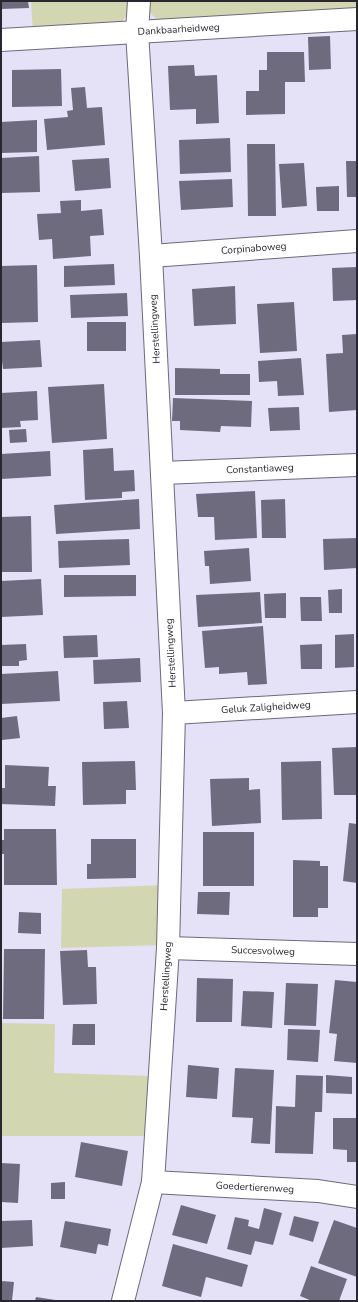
<svg xmlns="http://www.w3.org/2000/svg" width="358" height="1302" viewBox="0 0 358 1302" font-family="'Nunito Sans',sans-serif">
  <style>
    .green { fill: #d2d6b1 }
    .building { fill: #6f6b7e }
    .lines { fill: none; stroke-linecap: round; stroke-linejoin: round }
    .minor-casing { stroke: #6d697b; stroke-width: 24 }
    .minor { stroke: #fff; stroke-width: 22 }
    .labels { text-anchor: middle; dominant-baseline: central; stroke-width: 4; stroke-linejoin: round; paint-order: stroke }
    .street-label { font-size: 10px; fill: #28262e; stroke: #fff }
  </style>
  <rect width="100%" height="100%" fill="#e5e1f6"/>
  <path class="green" d="M 31,1 L 129,1 L 129,13 L 122,21 L 114,26 L 33,33 Z
    M 147,1 L 357,1 L 357,14 L 165,23 C 154,18 148,14 147,1 Z
    M 166,885 L 163,945 L 61,948 L 62,889 Z
    M 1,1023 L 55,1024 L 54,1073 L 150,1076 L 145,1136 L 1,1136 Z"/>
  <path class="building" d="M 1,1 L 28,1 L 29,8 L 1,9 Z
    M 330,36 L 331,69 L 309,70 L 308,37 Z
    M 267,52 L 304,52 L 305,82 L 285,82 L 285,114 L 246,115 L 246,91 L 259,91 L 259,70 L 267,70 Z
    M 194,65 L 195,76 L 217,75 L 219,123 L 196,124 L 196,109 L 170,110 L 168,66 Z
    M 61,69 L 62,106 L 12,107 L 12,70 Z
    M 85,87 L 87,108 L 102,107 L 105,145 L 47,150 L 44,119 L 68,117 L 67,111 L 73,110 L 71,88 Z
    M 37,120 L 37,152 L 1,153 L 1,122 Z
    M 230,138 L 231,172 L 180,174 L 179,140 Z
    M 247,144 L 275,144 L 276,216 L 248,216 Z
    M 39,156 L 40,192 L 1,193 L 1,158 Z
    M 109,158 L 111,188 L 75,191 L 72,160 Z
    M 346,161 L 357,161 L 357,197 L 347,197 Z
    M 304,163 L 307,206 L 282,208 L 279,164 Z
    M 232,179 L 233,207 L 181,210 L 179,181 Z
    M 339,186 L 339,211 L 317,211 L 316,187 Z
    M 81,200 L 81,211 L 102,209 L 104,235 L 90,236 L 91,256 L 53,259 L 52,239 L 39,240 L 37,214 L 61,213 L 60,201 Z
    M 114,264 L 115,285 L 64,287 L 64,266 Z
    M 37,265 L 38,322 L 1,323 L 1,266 Z
    M 357,267 L 357,300 L 333,301 L 332,268 Z
    M 235,286 L 236,324 L 194,326 L 192,289 Z
    M 127,293 L 128,316 L 71,318 L 70,295 Z
    M 294,302 L 297,351 L 260,353 L 257,304 Z
    M 87,322 L 126,322 L 126,351 L 87,351 Z
    M 357,334 L 357,410 L 329,412 L 326,354 L 343,353 L 342,335 Z
    M 40,340 L 42,367 L 3,369 L 2,361 L 1,361 L 1,342 Z
    M 301,358 L 304,395 L 278,396 L 277,381 L 259,382 L 258,361 Z
    M 175,368 L 220,369 L 220,374 L 250,374 L 250,395 L 175,395 Z
    M 104,384 L 107,439 L 52,443 L 48,387 Z
    M 37,391 L 38,420 L 20,421 L 21,427 L 1,428 L 1,393 Z
    M 173,398 L 252,401 L 251,427 L 221,426 L 220,432 L 180,430 L 180,421 L 172,421 Z
    M 299,407 L 300,430 L 270,431 L 268,408 Z
    M 26,429 L 27,442 L 10,443 L 9,430 Z
    M 113,448 L 114,471 L 134,470 L 135,491 L 122,492 L 122,498 L 85,500 L 83,450 Z
    M 50,451 L 51,476 L 1,479 L 1,454 Z
    M 255,491 L 257,538 L 215,540 L 214,517 L 198,517 L 196,494 Z
    M 139,499 L 140,529 L 56,534 L 54,505 Z
    M 285,499 L 286,538 L 262,538 L 261,500 Z
    M 31,516 L 32,572 L 1,572 L 1,517 Z
    M 357,538 L 357,568 L 324,570 L 323,539 Z
    M 129,539 L 130,565 L 59,568 L 58,541 Z
    M 249,548 L 251,581 L 210,584 L 209,566 L 205,566 L 204,551 Z
    M 64,575 L 136,575 L 136,596 L 64,597 Z
    M 41,579 L 43,615 L 1,617 L 1,581 Z
    M 342,589 L 342,613 L 329,613 L 328,590 Z
    M 260,592 L 262,623 L 198,627 L 196,595 Z
    M 286,593 L 286,618 L 265,618 L 264,594 Z
    M 300,597 L 321,597 L 322,621 L 301,621 Z
    M 263,626 L 267,684 L 248,685 L 247,672 L 219,674 L 219,667 L 205,668 L 202,631 Z
    M 354,634 L 354,667 L 335,668 L 335,635 Z
    M 97,635 L 98,657 L 64,658 L 63,636 Z
    M 26,644 L 27,660 L 19,661 L 19,666 L 1,666 L 1,645 Z
    M 322,644 L 322,669 L 301,669 L 300,645 Z
    M 140,658 L 141,682 L 94,684 L 93,660 Z
    M 58,671 L 60,701 L 1,704 L 1,674 Z
    M 127,701 L 129,728 L 104,729 L 103,702 Z
    M 17,716 L 20,738 L 2,740 L 1,718 Z
    M 357,747 L 357,795 L 334,795 L 332,748 Z
    M 135,761 L 136,790 L 126,790 L 126,804 L 83,805 L 82,762 Z
    M 321,761 L 322,819 L 282,820 L 281,762 Z
    M 5,765 L 49,767 L 48,786 L 56,786 L 55,806 L 1,804 L 1,788 L 5,788 Z
    M 249,778 L 249,790 L 260,789 L 261,823 L 212,826 L 210,779 Z
    M 349,823 L 357,824 L 357,883 L 343,881 Z
    M 4,829 L 56,829 L 57,885 L 4,885 L 4,854 L 1,854 L 1,840 L 4,840 Z
    M 203,832 L 254,832 L 254,886 L 203,886 Z
    M 91,839 L 136,839 L 136,878 L 87,879 L 87,864 L 91,864 Z
    M 293,860 L 320,861 L 320,866 L 328,866 L 328,908 L 318,908 L 318,917 L 293,917 Z
    M 198,892 L 230,892 L 229,915 L 197,914 Z
    M 19,912 L 41,913 L 41,934 L 18,933 Z
    M 4,949 L 45,949 L 44,1019 L 3,1019 Z
    M 87,950 L 88,967 L 96,967 L 97,1004 L 63,1005 L 60,951 Z
    M 197,978 L 233,979 L 232,1022 L 196,1022 Z
    M 335,980 L 357,982 L 357,1063 L 334,1061 L 337,1034 L 329,1033 Z
    M 286,983 L 318,984 L 316,1026 L 284,1025 Z
    M 243,991 L 274,992 L 272,1028 L 241,1026 Z
    M 73,1024 L 95,1024 L 95,1045 L 72,1045 Z
    M 288,1029 L 320,1030 L 318,1062 L 287,1060 Z
    M 188,1065 L 219,1068 L 217,1099 L 186,1097 Z
    M 235,1068 L 274,1070 L 270,1144 L 251,1143 L 253,1118 L 232,1117 Z
    M 296,1075 L 323,1076 L 322,1112 L 315,1112 L 313,1154 L 275,1153 L 276,1106 L 295,1107 Z
    M 326,1075 L 352,1077 L 352,1094 L 326,1093 Z
    M 333,1118 L 357,1118 L 357,1162 L 347,1162 L 347,1150 L 333,1149 Z
    M 81,1142 L 128,1151 L 122,1186 L 75,1177 Z
    M 1,1163 L 20,1164 L 18,1203 L 1,1202 Z
    M 65,1182 L 65,1199 L 51,1199 L 51,1183 Z
    M 181,1205 L 216,1215 L 207,1244 L 172,1235 Z
    M 264,1208 L 282,1213 L 273,1245 L 255,1241 L 251,1255 L 227,1249 L 235,1217 L 249,1220 L 248,1226 L 259,1229 Z
    M 294,1216 L 319,1222 L 313,1242 L 289,1235 Z
    M 32,1220 L 33,1246 L 1,1248 L 1,1221 Z
    M 334,1220 L 357,1228 L 357,1277 L 318,1263 Z
    M 65,1221 L 111,1229 L 108,1246 L 98,1244 L 96,1254 L 60,1247 Z
    M 173,1244 L 248,1265 L 242,1287 L 206,1277 L 201,1297 L 162,1286 Z
    M 311,1266 L 347,1279 L 339,1301 L 312,1301 L 300,1296 Z
    M 1,1281 L 14,1282 L 12,1301 L 1,1301 Z
    M 36,1297 L 55,1300 L 55,1301 L 35,1301 Z"/>
  <g class="lines">
    <g class="minor-casing">
      <g id="minor">
        <path id="s1" d="M 1,40 L 357,19"/>
        <path id="s2" d="M 151,256 L 357,241"/>
        <path id="s3" d="M 162,473 L 357,465"/>
        <path id="s4" d="M 174,713 L 357,702"/>
        <path id="s5" d="M 168,948 L 357,954"/>
        <path id="s6" d="M 153,1182 L 318,1191 L 357,1197"/>
        <path id="s7" d="M 123,1301 L 153,1182 L 168,948 L 174,713 L 151,256 L 137,32 L 139,1"/>
      </g>
    </g>
    <use href="#minor" class="minor"/>
  </g>
  <g class="labels">
    <g class="street-label">
      <text stroke="none"><textPath href="#s1" startOffset="178">Dankbaarheidweg</textPath></text>
      <text stroke="none"><textPath href="#s2" startOffset="103">Corpinaboweg</textPath></text>
      <text transform="translate(155 329) rotate(-93)">Herstellingweg</text>
      <text stroke="none"><textPath href="#s3" startOffset="98">Constantiaweg</textPath></text>
      <text transform="translate(171 653) rotate(-93)">Herstellingweg</text>
      <text stroke="none"><textPath href="#s4" startOffset="92">Geluk Zaligheidweg</textPath></text>
      <text stroke="none"><textPath href="#s5" startOffset="95">Succesvolweg</textPath></text>
      <text stroke="none"><textPath href="#s7" startOffset="329">Herstellingweg</textPath></text>
      <text stroke="none"><textPath href="#s6" startOffset="102">Goedertierenweg</textPath></text>
    </g>
  </g>
  <rect width="358" height="1302" fill="none" stroke="#28262e" stroke-width="4"/>
</svg>
